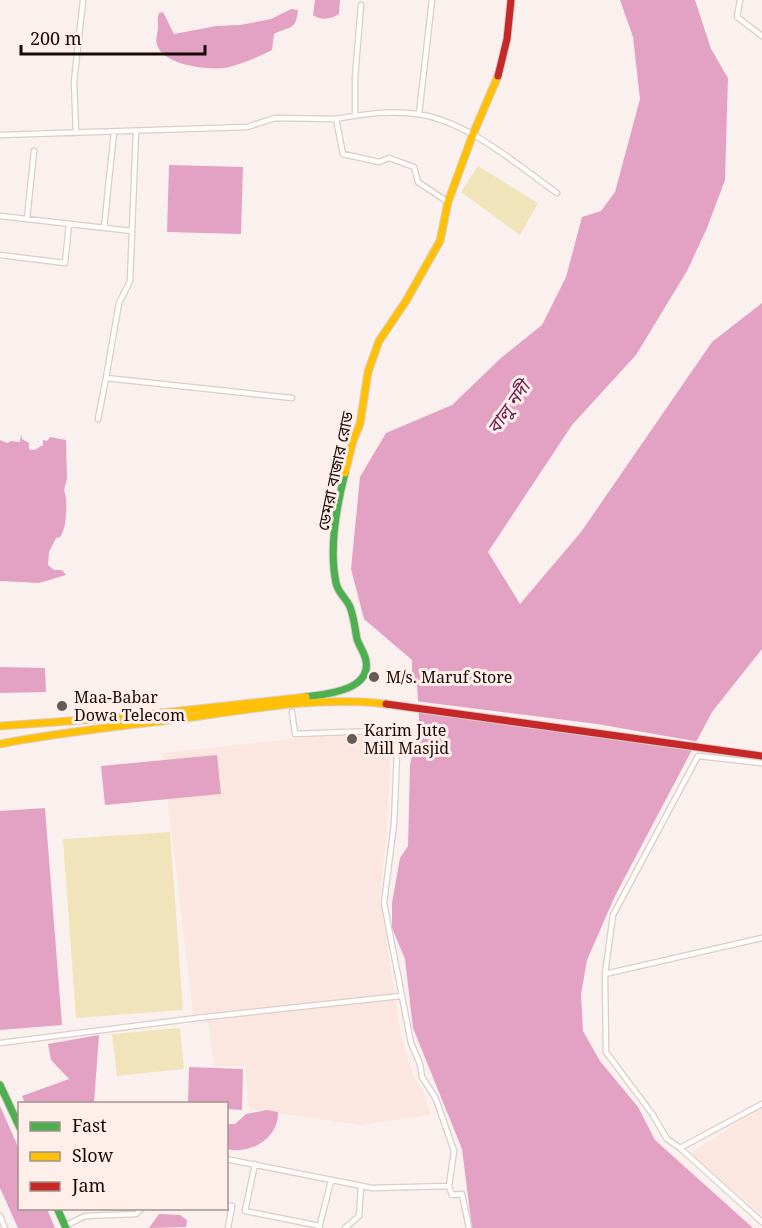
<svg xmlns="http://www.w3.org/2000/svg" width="762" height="1228" viewBox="0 0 762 1228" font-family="'Noto Serif','Noto Sans Bengali',serif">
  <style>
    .built { fill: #fbe7e0 }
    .green { fill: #f2e4ba }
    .water { fill: #e3a1c4 }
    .pier { fill: #faf1ee }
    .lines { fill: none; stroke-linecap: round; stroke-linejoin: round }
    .street-casing { stroke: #d9cec9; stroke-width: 7 }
    .fast-casing { stroke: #d9cec9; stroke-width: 9 }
    .slow-casing { stroke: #d9cec9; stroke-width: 9 }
    .jam-casing { stroke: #d9cec9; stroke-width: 9 }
    .street { stroke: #fefdfc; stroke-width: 4.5 }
    .fast { stroke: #4caf50; stroke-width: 7 }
    .slow { stroke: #ffc107; stroke-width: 7 }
    .jam { stroke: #c62828; stroke-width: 7 }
    .poi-dot { fill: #665b57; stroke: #ffeee9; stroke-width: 2 }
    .labels { text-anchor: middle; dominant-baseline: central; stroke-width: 6; stroke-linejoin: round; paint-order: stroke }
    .street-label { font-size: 16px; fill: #170a06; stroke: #ffeee9 }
    .poi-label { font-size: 16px; fill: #170a06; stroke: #ffeee9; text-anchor: start }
    .water-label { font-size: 18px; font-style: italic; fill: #651549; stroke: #ffeee9 }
  </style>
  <rect width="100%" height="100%" fill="#faf1ee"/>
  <path class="built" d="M 392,728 L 387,826 L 380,898 L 401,1035 L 414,1078 L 423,1090 L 431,1115 L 360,1125 L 249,1109 L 245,1066 L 214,1066 L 208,1022 L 194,1021 L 162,753 Z
    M 762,1107 L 762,1215 L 691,1153 Z"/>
  <path class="green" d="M 478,166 L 538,203 L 520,235 L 461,192 Z
    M 170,832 L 183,1010 L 76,1018 L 63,839 Z
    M 180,1028 L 184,1069 L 117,1076 L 112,1034 Z"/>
  <path class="water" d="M 315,0 L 340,0 L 339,14 C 331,19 321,21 313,15 Z
    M 620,0 L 695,0 L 711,49 L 728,78 L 725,180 L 707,228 L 687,271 L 636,355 L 572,425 L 488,552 L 520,604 L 581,532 L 712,342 L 762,303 L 762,649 L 712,712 L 615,896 L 587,960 L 581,994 L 583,1031 L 600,1061 L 638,1107 L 655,1140 L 753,1228 L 472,1228 L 462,1149 L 413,1028 L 405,959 L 392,928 L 392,903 L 400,858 L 408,846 L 410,765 L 419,718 L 417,684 L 412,676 L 412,660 L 364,619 L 351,569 L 360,477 L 386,433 L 452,405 L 501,358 L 542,325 L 566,277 L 582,217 L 601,211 L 615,192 L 640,99 L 633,37 Z
    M 291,9 L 298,10 C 296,32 288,26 274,34 L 272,50 C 260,56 238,66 224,68 C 207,70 163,65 157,45 C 155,39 158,33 158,27 C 158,21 157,19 159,13 L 163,12 L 174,34 L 216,26 L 240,25 L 271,19 Z
    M 169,165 L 243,167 L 241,234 L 167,232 Z
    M 21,434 L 22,439 L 29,443 L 29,449 C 36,452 38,447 43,445 L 43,440 L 47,441 L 50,437 L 66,440 L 67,479 L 64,490 C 68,499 67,529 60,537 L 56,538 L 49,552 L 48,565 L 54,570 L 62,570 L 66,575 L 39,583 L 0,581 L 0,440 L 8,443 L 10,441 L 20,442 Z
    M 0,667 L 45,668 L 46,692 L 0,693 Z
    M 217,755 L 221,794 L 105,805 L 101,766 Z
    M 45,808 L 62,1025 L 0,1030 L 0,811 Z
    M 99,1035 L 94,1103 L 25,1103 L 22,1096 L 69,1079 L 51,1060 L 48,1044 Z
    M 189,1067 L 243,1069 L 242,1110 L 227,1109 L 226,1104 L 188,1103 Z
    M 0,1106 L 19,1149 L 20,1208 L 47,1209 L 55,1228 L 18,1228 L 0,1188 Z
    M 267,1110 L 278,1112 C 279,1138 251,1155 227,1149 L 227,1124 L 235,1124 L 246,1114 Z
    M 159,1214 L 180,1215 L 187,1220 L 186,1227 L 149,1228 Z"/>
  <path class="pier" d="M 415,701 L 597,724 L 700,742 L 695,750 L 416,711 Z"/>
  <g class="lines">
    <g class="street-casing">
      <path id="street" d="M 740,0 L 737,17 L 762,36
        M 419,114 L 432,0
        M 355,116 L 355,78 L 361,5
        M 336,119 C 363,114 391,110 418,114 C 469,122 516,164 557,193
        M 136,131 L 130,281 L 119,303 L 106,378 L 292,398
        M 76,133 L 74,82 L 83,0
        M 0,135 L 247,127 L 275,118 L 336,119 L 343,154 L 379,162 L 389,158 L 414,167 L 418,182 L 448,202
        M 0,216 L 132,231
        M 27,219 L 34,151
        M 104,228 L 114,132
        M 0,255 L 65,263 L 69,224
        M 98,419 L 106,378
        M 292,712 L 295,734 L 398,730 L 394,824 L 384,903 L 411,1043 L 420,1064 L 422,1077 L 436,1099 L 454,1151 L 449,1186 L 452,1195 L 462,1194 L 469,1228
        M 762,763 L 698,756 L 613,915 L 605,974 L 606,1052 L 653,1115 L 667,1139 L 680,1148 L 762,1222
        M 605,974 L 762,938
        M 0,1043 L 197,1018 L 401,996
        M 680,1148 L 762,1104
        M 226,1159 L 372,1188 L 449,1186
        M 255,1164 L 245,1211 L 320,1226
        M 226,1205 L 232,1206 L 228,1228
        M 0,1216 L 5,1228
        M 65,1226 L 85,1216 L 136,1214 L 142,1208
        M 319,1228 L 331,1181
        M 345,1228 L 359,1216 L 361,1186"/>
    </g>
    <g class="fast-casing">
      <path id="fast" d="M 306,697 C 325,694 371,691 366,661 C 365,653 359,646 357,639 C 355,629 354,617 350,607 C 347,599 338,593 336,583 C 329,549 336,508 345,473
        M 0,1085 L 20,1128
        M 57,1208 L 66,1228"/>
    </g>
    <g class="slow-casing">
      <path id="slow" d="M 345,473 L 353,441 L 360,424 L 368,372 L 379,341 L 406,301 L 440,241 L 448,202 L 473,134 L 498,76
        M 0,726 L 125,717 L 306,697
        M 0,744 C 61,732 124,726 186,718 C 251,709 320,696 386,704"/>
    </g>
    <g class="jam-casing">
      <path id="jam" d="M 498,76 L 507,39 L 511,0
        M 386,704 L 762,756"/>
    </g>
    <use href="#street" class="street"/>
    <use href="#fast" class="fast"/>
    <use href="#slow" class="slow"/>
    <use href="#jam" class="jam"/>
  </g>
  <g class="poi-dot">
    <circle cx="374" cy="677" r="6"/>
    <circle cx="62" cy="706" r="6"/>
    <circle cx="352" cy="739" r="6"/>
  </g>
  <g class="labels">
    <g class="street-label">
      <text transform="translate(335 471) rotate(-78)">ডেমরা বাজার রোড</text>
    </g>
    <g class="poi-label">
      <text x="386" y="677">M/s. Maruf Store</text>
      <text x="74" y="697">Maa-Babar<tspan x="74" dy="18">Dowa Telecom</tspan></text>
      <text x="364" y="730">Karim Jute<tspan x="364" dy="18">Mill Masjid</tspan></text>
    </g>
    <g class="water-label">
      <text transform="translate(508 407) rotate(-55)">বালু নদী</text>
    </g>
  </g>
  <rect x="18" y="1102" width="210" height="108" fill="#ffeee9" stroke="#a2938e" stroke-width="1.5"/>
  <rect x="30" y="1122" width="30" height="9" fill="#4caf50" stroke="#a2938e" stroke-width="1.5"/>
  <text x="72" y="1132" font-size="18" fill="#170a06">Fast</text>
  <rect x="30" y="1152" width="30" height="9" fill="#ffc107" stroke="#a2938e" stroke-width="1.5"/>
  <text x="72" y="1162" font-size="18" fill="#170a06">Slow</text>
  <rect x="30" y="1182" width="30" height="9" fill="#c62828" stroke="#a2938e" stroke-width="1.5"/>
  <text x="72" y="1192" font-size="18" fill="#170a06">Jam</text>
  <path d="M21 45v9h184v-9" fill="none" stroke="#170a06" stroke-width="3"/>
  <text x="30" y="45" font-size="18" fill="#170a06" stroke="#ffeee9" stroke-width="4.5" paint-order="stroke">200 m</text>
</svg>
